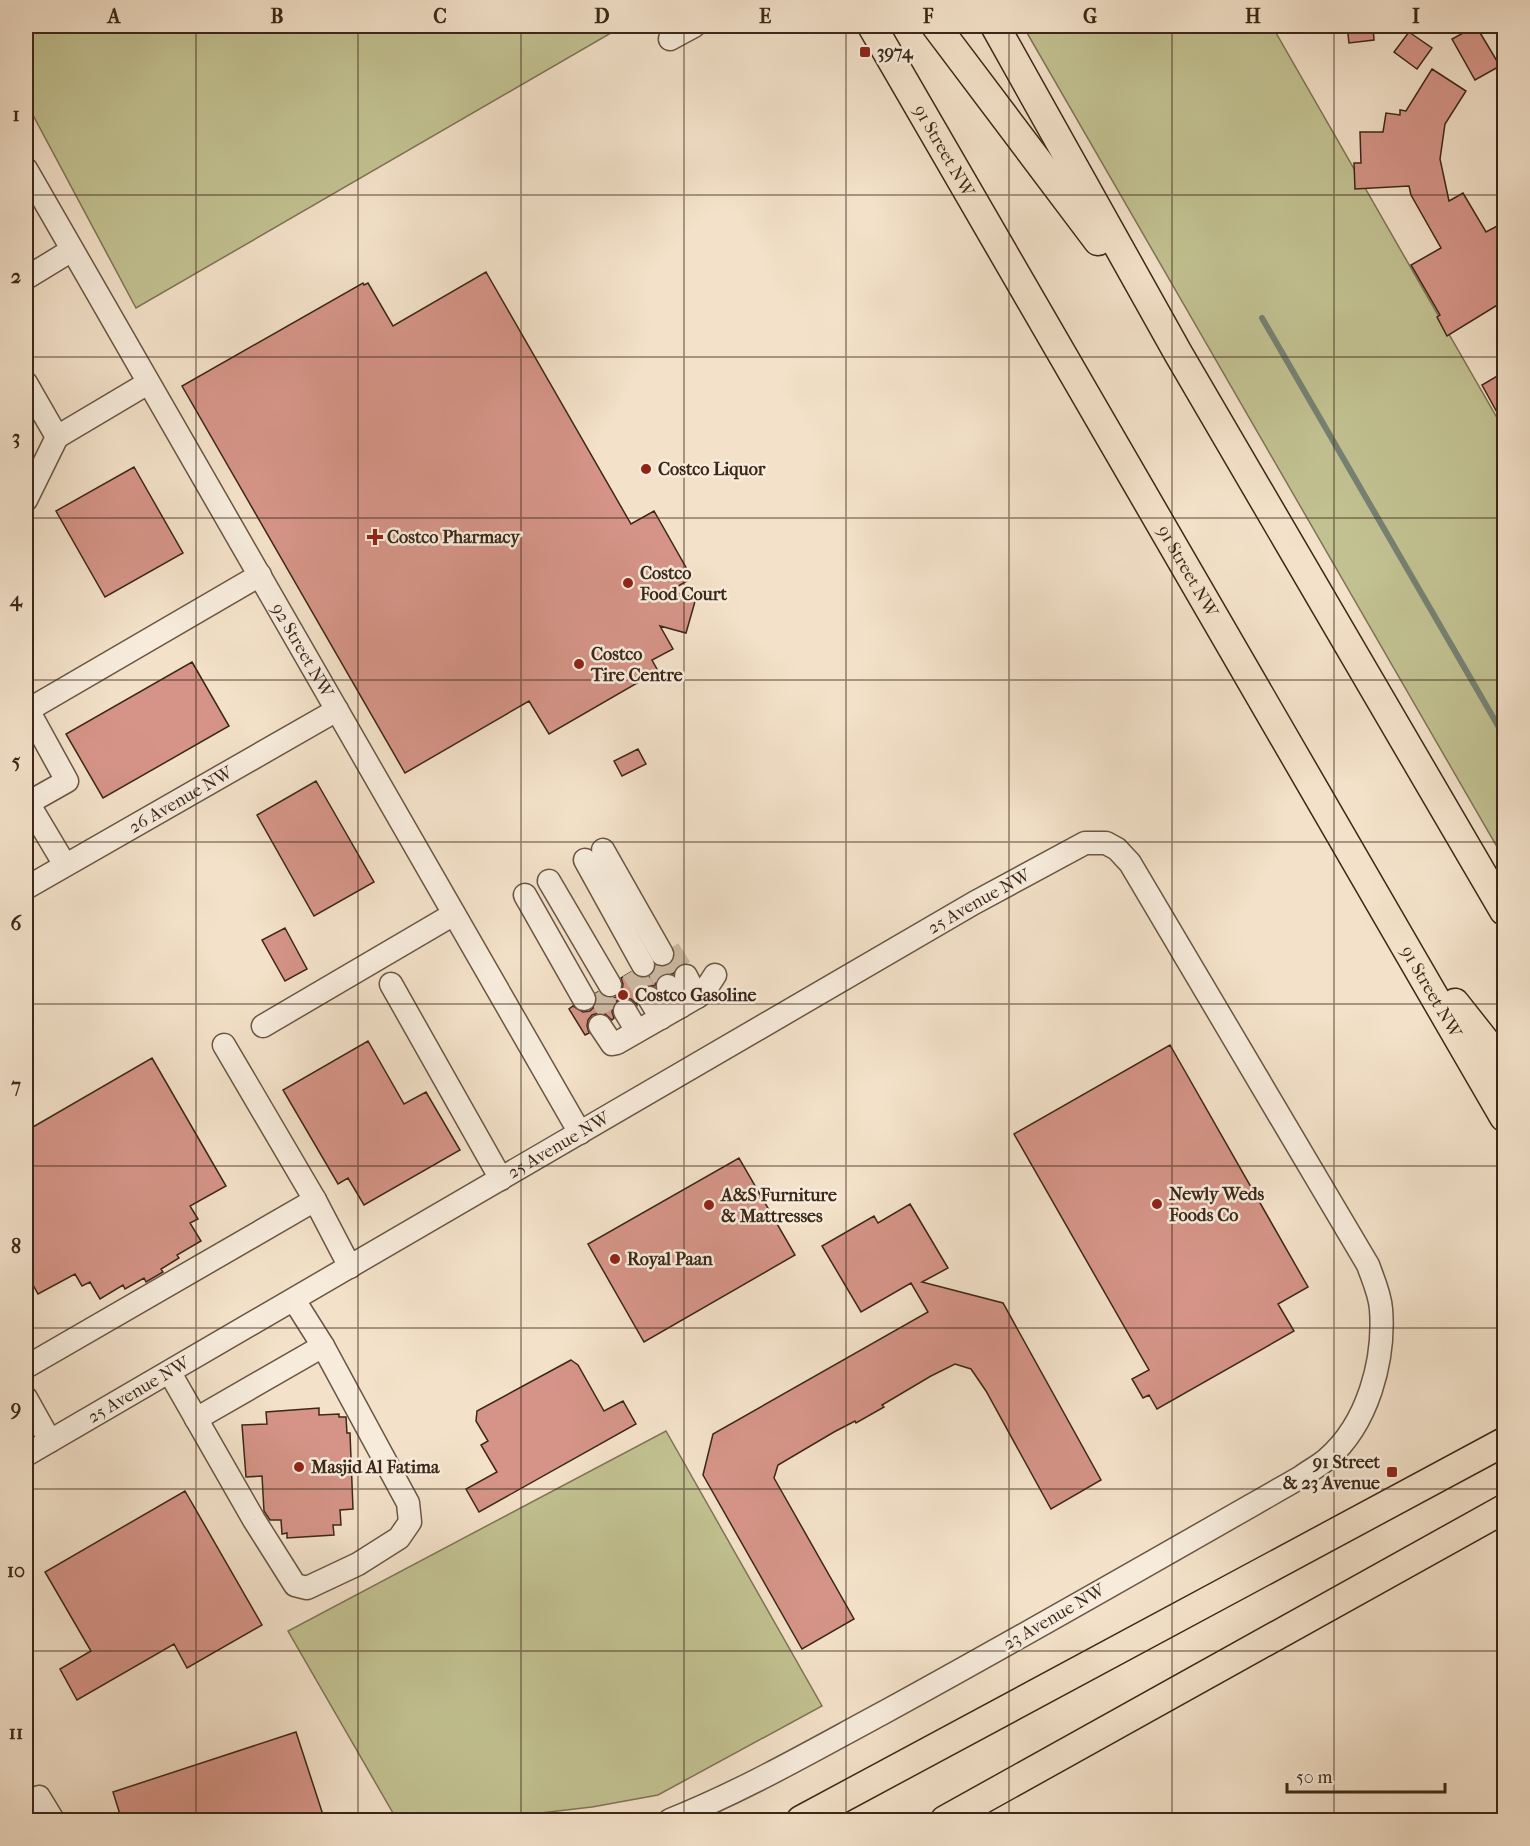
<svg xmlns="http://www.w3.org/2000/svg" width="1530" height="1846" viewBox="0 0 1530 1846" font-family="'IM FELL French Canon',serif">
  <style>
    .green { fill: #c2c191; stroke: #7f7454; stroke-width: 1.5 }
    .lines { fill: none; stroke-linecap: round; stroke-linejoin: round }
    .stream { stroke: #768273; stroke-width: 6 }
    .building { fill: #d59487; stroke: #3c2718; stroke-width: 1.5 }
    .minor-tunnel { stroke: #cebca6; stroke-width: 22; stroke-dasharray: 22 11; stroke-linecap: butt }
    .minor-casing { stroke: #6a5644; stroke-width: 25 }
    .major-casing { stroke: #3c2718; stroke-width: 31 }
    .minor { stroke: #f7ecdc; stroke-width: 22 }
    .major { stroke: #f3e1c9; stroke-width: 28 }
    .grid { fill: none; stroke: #3c2718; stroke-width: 1.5; stroke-opacity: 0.55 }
    .poi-dot { fill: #8f2418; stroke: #f7ecdc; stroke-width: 2 }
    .labels { text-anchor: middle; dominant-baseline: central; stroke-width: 5; stroke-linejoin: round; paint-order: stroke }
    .poi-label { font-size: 18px; font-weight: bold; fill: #3c2718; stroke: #f7ecdc; text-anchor: start }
    .street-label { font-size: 18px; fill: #3c2718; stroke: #f7ecdc }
    .neatline { fill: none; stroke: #3c2718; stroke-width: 2 }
    .grid-label { font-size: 20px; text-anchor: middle; font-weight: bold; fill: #3c2718 }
  </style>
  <rect width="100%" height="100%" fill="#f3e1c9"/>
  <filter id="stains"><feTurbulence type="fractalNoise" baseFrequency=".00333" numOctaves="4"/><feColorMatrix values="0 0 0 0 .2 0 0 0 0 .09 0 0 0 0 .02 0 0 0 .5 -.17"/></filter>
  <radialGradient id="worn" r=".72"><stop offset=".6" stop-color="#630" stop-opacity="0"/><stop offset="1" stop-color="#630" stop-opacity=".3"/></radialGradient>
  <path class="green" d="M 26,26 L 623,26 L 136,308 L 26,102 Z
    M 1023,26 L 1272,26 L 1504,430 L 1504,859 Z
    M 666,1431 L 822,1706 L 658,1795 L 592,1807 L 479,1820 L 397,1820 L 288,1631 Z"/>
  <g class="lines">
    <path class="stream" d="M 1262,318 L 1504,736"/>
  </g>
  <path class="building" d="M 1347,26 L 1373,26 L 1374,40 L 1349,43 Z
    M 1476,26 L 1500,66 L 1475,80 L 1452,39 Z
    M 1409,32 L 1432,48 L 1417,69 L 1394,52 Z
    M 1432,69 L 1466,91 L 1445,124 L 1440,159 L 1449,201 L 1463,193 L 1486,232 L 1499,225 L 1504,235 L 1504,301 L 1447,336 L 1437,317 L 1440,315 L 1411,265 L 1441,248 L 1411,195 L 1409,186 L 1355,189 L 1354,163 L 1361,163 L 1360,132 L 1383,132 L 1386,113 L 1400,115 L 1400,110 L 1406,111 Z
    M 486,272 L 631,524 L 654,511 L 692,578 L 670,591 L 696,598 L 686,633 L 660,626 L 673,649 L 652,660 L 658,671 L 549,734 L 529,701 L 405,773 L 182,386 L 363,283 L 364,285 L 368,283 L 393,326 Z
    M 1504,372 L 1504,425 L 1482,385 Z
    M 134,467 L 183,553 L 105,597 L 56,511 Z
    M 192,662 L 229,726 L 103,798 L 66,734 Z
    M 638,749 L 646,764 L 622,776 L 614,761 Z
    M 316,781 L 374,882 L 314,916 L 257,815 Z
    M 285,928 L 307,969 L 285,981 L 262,940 Z
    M 675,958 L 679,965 L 673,974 L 667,973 L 661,975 L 656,980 L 655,986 L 648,985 L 642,987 L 637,992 L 637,1005 L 631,999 L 624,998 L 618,1000 L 613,1005 L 612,1012 L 614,1018 L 612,1020 L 605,1014 L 599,1013 L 592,1015 L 588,1020 L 587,1026 L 589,1033 L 585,1035 L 569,1009 L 573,1006 L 583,1012 L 590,1011 L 596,1005 L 597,1000 L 596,993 L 598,992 L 603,996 L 610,998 L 616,997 L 622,991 L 623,984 L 621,978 L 631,972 L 637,977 L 643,978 L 649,977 L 654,972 L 656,966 L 668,966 Z
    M 368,1041 L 404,1104 L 426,1092 L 460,1150 L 364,1205 L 348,1178 L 338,1184 L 283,1090 Z
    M 1170,1045 L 1308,1287 L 1278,1304 L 1294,1331 L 1157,1409 L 1149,1395 L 1143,1398 L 1132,1379 L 1149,1370 L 1014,1134 Z
    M 152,1058 L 226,1186 L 190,1206 L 198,1219 L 190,1223 L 201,1241 L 177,1255 L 179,1258 L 161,1269 L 163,1272 L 146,1282 L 144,1278 L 125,1289 L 123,1285 L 100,1299 L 90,1282 L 82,1286 L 75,1274 L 38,1294 L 26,1272 L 26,1131 Z
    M 739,1158 L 795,1255 L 644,1342 L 588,1244 Z
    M 910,1204 L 948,1268 L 922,1282 L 1003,1303 L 1101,1480 L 1051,1509 L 986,1391 L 971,1369 L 955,1364 L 931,1376 L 882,1405 L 884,1407 L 856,1423 L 855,1421 L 834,1432 L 778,1465 L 774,1478 L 854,1619 L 802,1649 L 703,1475 L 713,1434 L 928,1312 L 911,1283 L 861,1312 L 822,1246 L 874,1216 L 878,1223 Z
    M 571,1360 L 578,1365 L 604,1411 L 623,1401 L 636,1424 L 479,1512 L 466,1489 L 497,1472 L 481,1445 L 488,1441 L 476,1421 L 477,1411 Z
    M 319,1408 L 319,1415 L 339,1414 L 339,1417 L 346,1417 L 347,1433 L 350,1433 L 353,1509 L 340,1510 L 341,1525 L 333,1525 L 334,1535 L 287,1538 L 287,1533 L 282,1534 L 281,1520 L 270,1520 L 264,1511 L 262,1476 L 246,1477 L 242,1425 L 267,1424 L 266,1412 Z
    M 185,1491 L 262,1625 L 187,1668 L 174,1644 L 77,1700 L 60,1669 L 91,1651 L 45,1572 Z
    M 296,1732 L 325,1821 L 122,1821 L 113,1792 Z"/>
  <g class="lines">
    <path class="minor-tunnel" d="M 669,949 L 686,976
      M 652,959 L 668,986
      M 632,971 L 649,998
      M 598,992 L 613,1019"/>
    <g class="minor-casing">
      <g id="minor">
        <path d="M 670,39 L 694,26"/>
        <path id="s1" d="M 26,169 L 580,1133"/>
        <path d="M 26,278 L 72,250"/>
        <path d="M 26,383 L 57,437 L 26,500"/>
        <path d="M 57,437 L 148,383"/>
        <path d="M 28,803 L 67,781 L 28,710 L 260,575"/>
        <path d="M 26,805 L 28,803 L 65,865"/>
        <path d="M 603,850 L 662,954"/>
        <path d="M 585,860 L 643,965"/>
        <path d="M 549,881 L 610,985"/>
        <path id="s2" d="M 26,888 L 337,710"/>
        <path d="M 525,895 L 584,999"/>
        <path d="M 686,976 L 697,997"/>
        <path d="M 391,984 L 501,1179"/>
        <path d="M 668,986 L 680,1007"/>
        <path d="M 649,998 L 661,1018"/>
        <path d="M 625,1011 L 637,1031"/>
        <path d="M 263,1026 L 454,914"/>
        <path d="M 600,1026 L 612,1044 L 617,1043 L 697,997 L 704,992 L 715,975"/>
        <path d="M 224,1045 L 315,1200"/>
        <path d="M 26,1367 L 315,1200 L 350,1267"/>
        <path d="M 170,1373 L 254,1520 L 295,1585 L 307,1588 L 358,1564 L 399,1538 L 410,1522 L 408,1503 L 323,1346 L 294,1300"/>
        <path d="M 26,1398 L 50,1441"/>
        <path d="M 196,1419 L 323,1346"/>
        <path id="s3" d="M 26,1455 L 974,903 L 1085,843 L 1106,843 L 1117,849 L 1130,863 L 1368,1265 C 1373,1279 1380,1294 1381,1309 C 1385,1360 1368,1424 1327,1459 C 1319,1466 1309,1471 1301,1477 C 1161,1557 1022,1637 881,1714 C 812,1751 743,1791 670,1820"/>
        <path d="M 26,1805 L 39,1797 L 53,1820"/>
      </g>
    </g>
    <g class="major-casing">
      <g id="major">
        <path id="s4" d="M 872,26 L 1504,1117"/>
        <path d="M 936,26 L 1098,241"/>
        <path d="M 995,26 L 1178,353 L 1504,911"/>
        <path d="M 1455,1003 L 1504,1065"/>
        <path d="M 801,1820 L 1504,1442"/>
        <path d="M 945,1820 L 1504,1509"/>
      </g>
    </g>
    <use href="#minor" class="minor"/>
    <use href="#major" class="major"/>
  </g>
  <path class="grid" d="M 196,26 L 196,1820M 358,26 L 358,1820M 521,26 L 521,1820M 684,26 L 684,1820M 846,26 L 846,1820M 1009,26 L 1009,1820M 1172,26 L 1172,1820M 1334,26 L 1334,1820M 26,195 L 1504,195M 26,357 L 1504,357M 26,518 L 1504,518M 26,680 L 1504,680M 26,842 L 1504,842M 26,1004 L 1504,1004M 26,1166 L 1504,1166M 26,1328 L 1504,1328M 26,1489 L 1504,1489M 26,1651 L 1504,1651"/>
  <g class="poi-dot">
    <rect x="859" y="46" width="12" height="12" rx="3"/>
    <circle cx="646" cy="469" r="6"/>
    <path d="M372 528h6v6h6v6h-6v6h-6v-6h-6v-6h6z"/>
    <circle cx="628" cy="583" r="6"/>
    <circle cx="579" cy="664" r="6"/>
    <circle cx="623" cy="995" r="6"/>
    <circle cx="1157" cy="1204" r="6"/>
    <circle cx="709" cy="1205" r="6"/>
    <circle cx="615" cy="1259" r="6"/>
    <circle cx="299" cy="1467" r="6"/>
    <rect x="1386" y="1466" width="12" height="12" rx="3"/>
  </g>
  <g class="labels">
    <g class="poi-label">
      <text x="877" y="52">3974</text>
      <text x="658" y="469">Costco Liquor</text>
      <text x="387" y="537">Costco Pharmacy</text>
      <text x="640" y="573">Costco<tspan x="640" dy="21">Food Court</tspan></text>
      <text x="591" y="654">Costco<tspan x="591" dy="21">Tire Centre</tspan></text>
      <text x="635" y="995">Costco Gasoline</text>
      <text x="1169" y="1194">Newly Weds<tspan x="1169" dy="21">Foods Co</tspan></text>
      <text x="721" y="1195">A&amp;S Furniture<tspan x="721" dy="21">&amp; Mattresses</tspan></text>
      <text x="627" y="1259">Royal Paan</text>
      <text x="1380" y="1462" text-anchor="end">91 Street<tspan x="1380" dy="21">&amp; 23 Avenue</tspan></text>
      <text x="311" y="1467">Masjid Al Fatima</text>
    </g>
    <g class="street-label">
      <text stroke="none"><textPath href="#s4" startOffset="144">91 Street NW</textPath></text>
      <text stroke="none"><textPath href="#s4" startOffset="630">91 Street NW</textPath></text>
      <text stroke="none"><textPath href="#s1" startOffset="555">92 Street NW</textPath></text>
      <text stroke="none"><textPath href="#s2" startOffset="178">26 Avenue NW</textPath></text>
      <text stroke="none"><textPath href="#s3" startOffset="1102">25 Avenue NW</textPath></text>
      <text stroke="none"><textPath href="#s4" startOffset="1116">91 Street NW</textPath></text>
      <text stroke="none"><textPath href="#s3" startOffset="616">25 Avenue NW</textPath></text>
      <text stroke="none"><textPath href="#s3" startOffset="130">25 Avenue NW</textPath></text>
      <text transform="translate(1054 1617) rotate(-30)">23 Avenue NW</text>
    </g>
  </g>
  <rect width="1530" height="1846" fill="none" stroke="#f3e1c9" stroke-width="66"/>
  <path d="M1287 1783v9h158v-9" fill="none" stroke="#3c2718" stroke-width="3"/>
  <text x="1296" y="1783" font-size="18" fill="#3c2718" stroke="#f7ecdc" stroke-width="4.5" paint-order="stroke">50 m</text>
  <rect x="33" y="33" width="1464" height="1780" class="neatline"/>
  <g class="grid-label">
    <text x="114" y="23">A</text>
    <text x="277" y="23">B</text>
    <text x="440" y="23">C</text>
    <text x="602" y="23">D</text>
    <text x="765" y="23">E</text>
    <text x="928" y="23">F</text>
    <text x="1090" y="23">G</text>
    <text x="1253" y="23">H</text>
    <text x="1416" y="23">I</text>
    <text x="16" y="121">1</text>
    <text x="16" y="283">2</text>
    <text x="16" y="444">3</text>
    <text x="16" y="606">4</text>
    <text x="16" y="768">5</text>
    <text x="16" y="930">6</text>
    <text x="16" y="1092">7</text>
    <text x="16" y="1253">8</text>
    <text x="16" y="1415">9</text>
    <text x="16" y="1577">10</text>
    <text x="16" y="1739">11</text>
  </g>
  <rect width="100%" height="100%" filter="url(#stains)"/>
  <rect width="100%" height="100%" fill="url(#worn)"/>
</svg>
